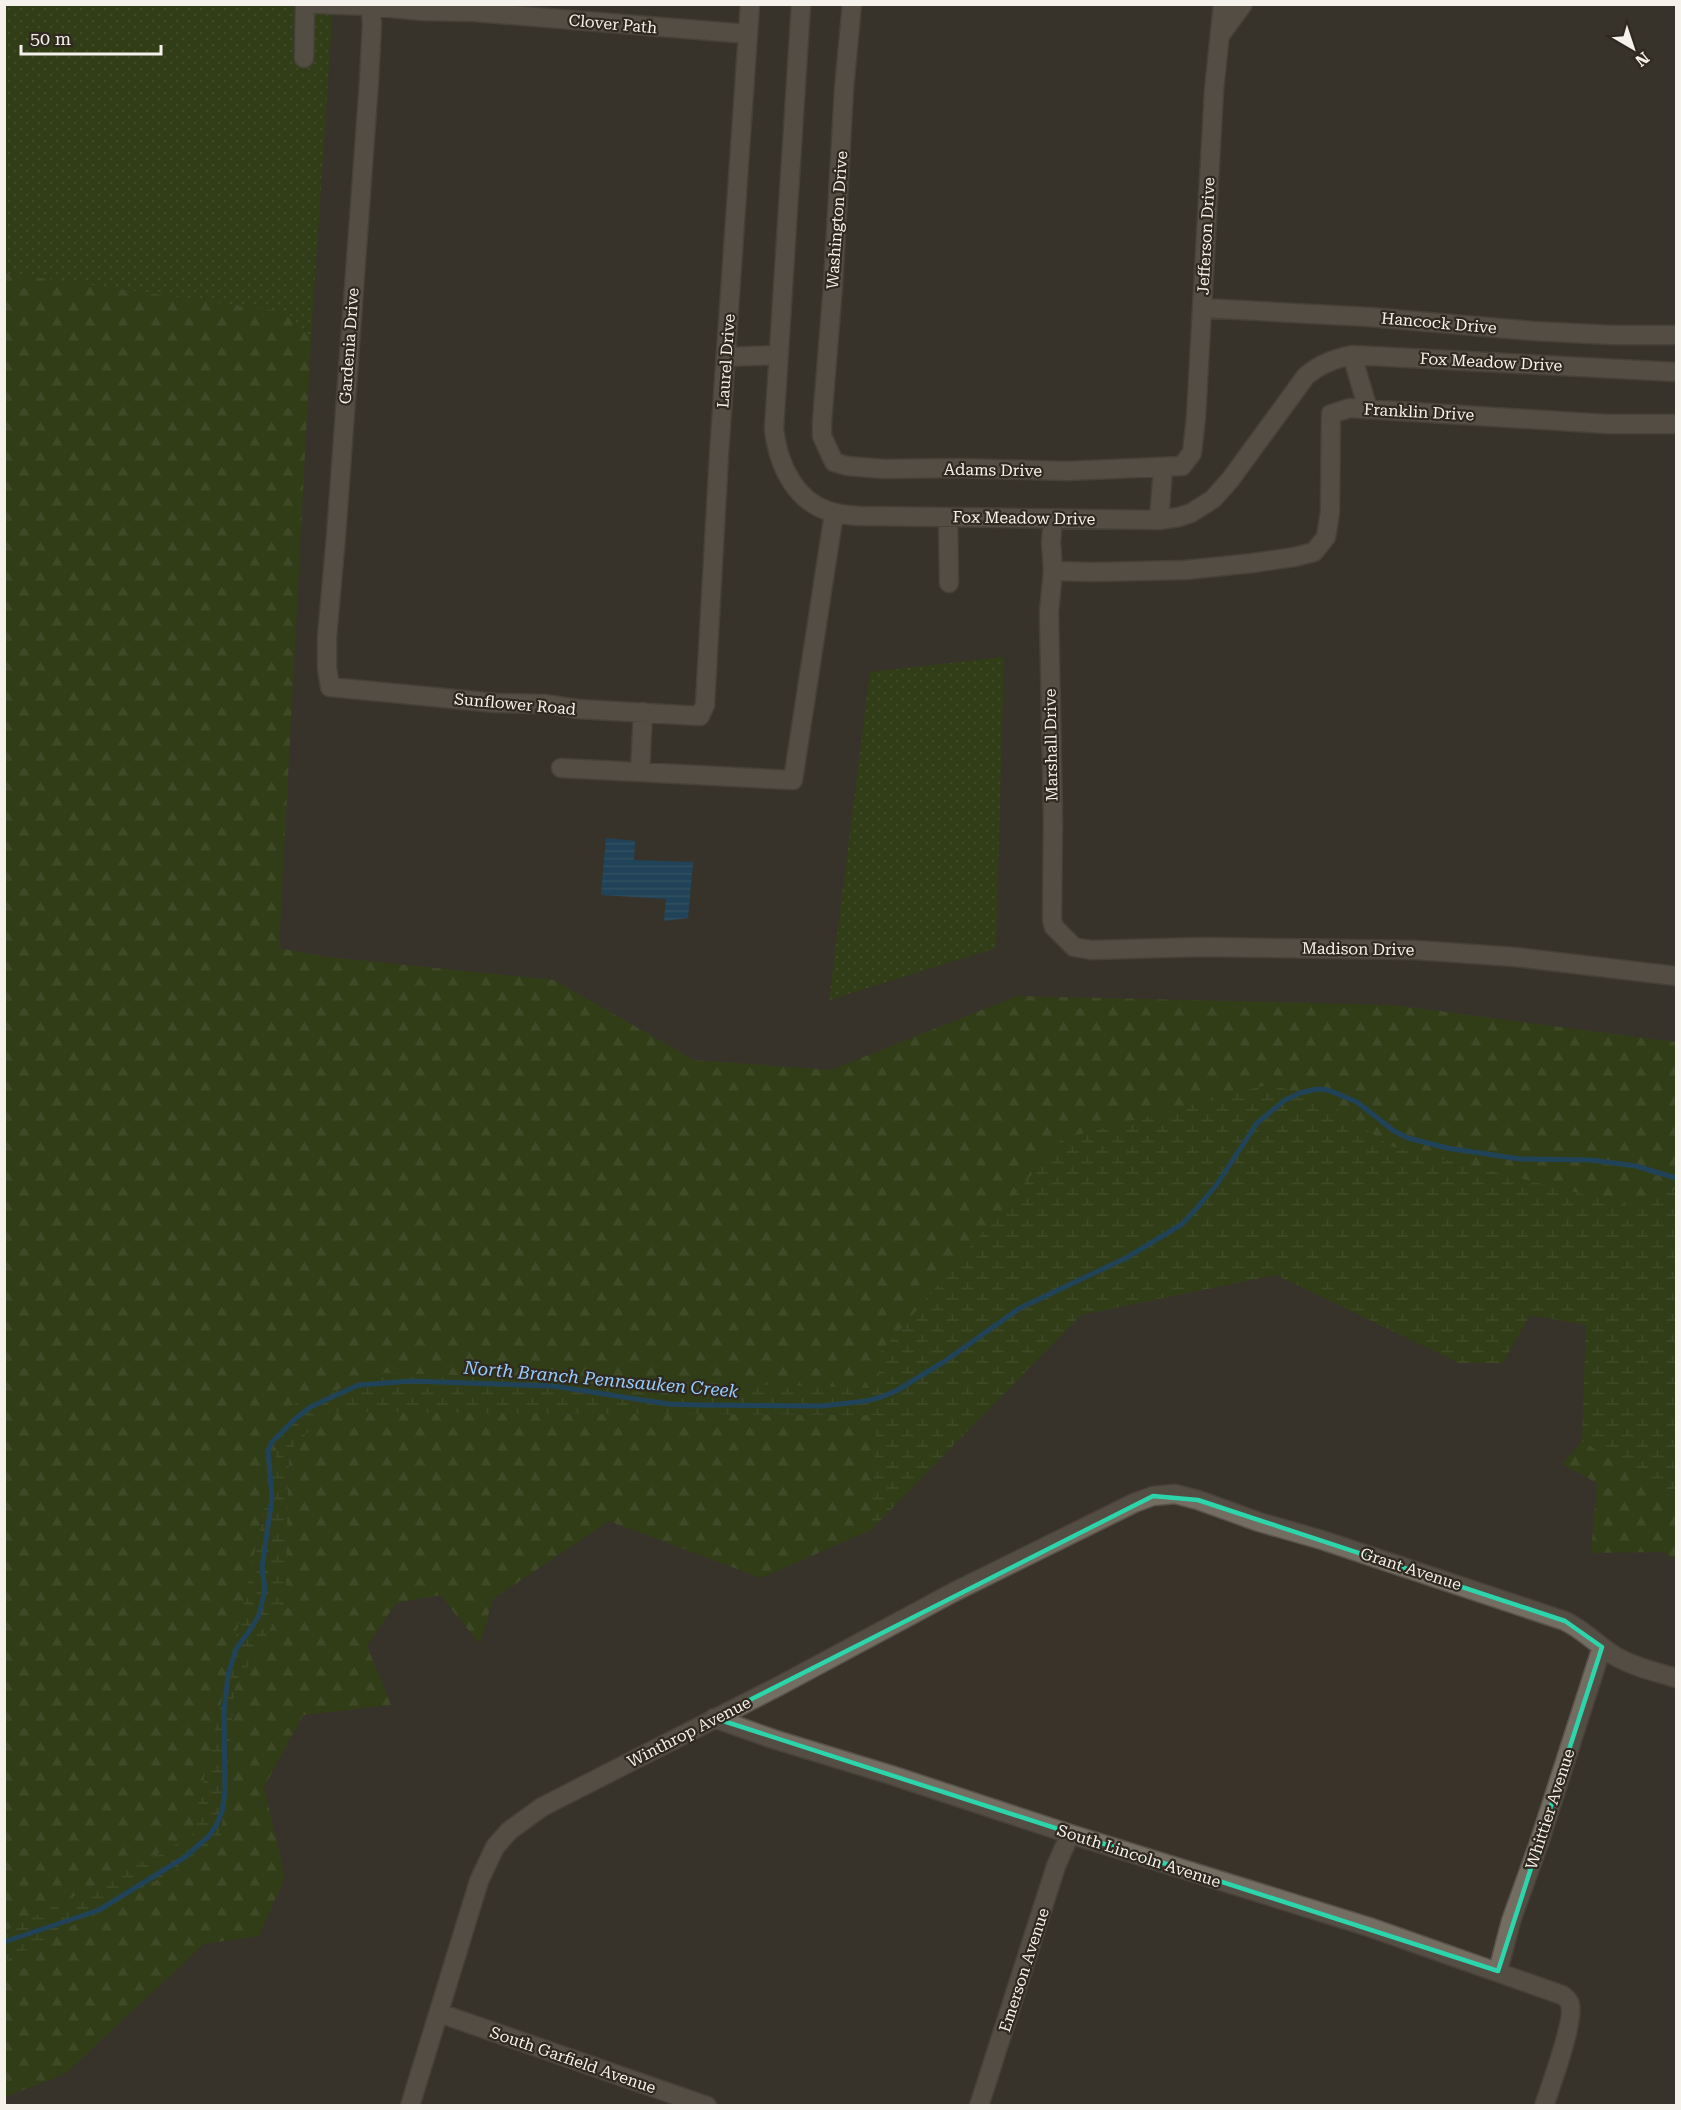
<svg xmlns="http://www.w3.org/2000/svg" width="1681" height="2110" viewBox="0 0 1681 2110" font-family="'Roboto Serif',serif">
  <style>
    .forest { fill: url(#forest-firs) }
    .wetland { fill: url(#wetland-marsh) }
    .park { fill: url(#park-dots) }
    .water { fill: url(#water-rules) }
    .lines { fill: none; stroke-linecap: round; stroke-linejoin: round }
    .stream { stroke: #035892; stroke-width: 5 }
    .minor-casing { stroke: #57534a; stroke-width: 21 }
    .minor { stroke: #736d62; stroke-width: 18 }
    .marked { fill: none; stroke: #2cd5ab; stroke-width: 4.5; stroke-linejoin: round }
    .labels { text-anchor: middle; dominant-baseline: central; stroke-width: 4.5; stroke-linejoin: round; paint-order: stroke }
    .street-label { font-size: 16px; fill: #f5f1eb; stroke: #2f2920 }
    .water-label { font-size: 18px; font-style: italic; fill: #97ccfd; stroke: #2f2920 }
  </style>
  <defs>
    <pattern id="forest-firs" width="22" height="20" patternUnits="userSpaceOnUse" patternTransform="scale(1.5)"><rect width="22" height="20" fill="#284b02"/><path d="M5 1l3.5 6h-7zM16 11l3.5 6h-7z" fill="#486527"/></pattern>
    <pattern id="wetland-marsh" width="20" height="14" patternUnits="userSpaceOnUse" patternTransform="scale(1.5)"><rect width="20" height="14" fill="#284b02"/><path d="M1 5h8M5 5V1M11 12h8M15 12V8" fill="none" stroke="#486527"/></pattern>
    <pattern id="park-dots" width="8" height="8" patternUnits="userSpaceOnUse" patternTransform="scale(1.5)"><rect width="8" height="8" fill="#284b02"/><path d="M2 2h.1M6 6h.1" fill="none" stroke="#486527" stroke-width="1.8" stroke-linecap="round"/></pattern>
    <pattern id="water-rules" width="6" height="5" patternUnits="userSpaceOnUse" patternTransform="scale(1.5)"><rect width="6" height="5" fill="#035892"/><path d="M0 2.5h6" fill="none" stroke="#2870a1"/></pattern>
  </defs>
  <rect width="100%" height="100%" fill="#39332a"/>
  <path class="forest" d="M 5,273 L 287,312 L 311,339 L 279,948 L 328,957 L 554,980 L 694,1060 L 831,1070 L 1017,996 L 1392,1005 L 1676,1042 L 1676,1189 L 1630,1206 L 1389,1146 L 1328,1103 L 881,1353 L 879,1382 L 870,1388 L 386,1373 L 287,1407 L 191,1837 L 5,1931 Z
    M 329,1412 L 877,1415 L 871,1530 L 761,1578 L 609,1521 L 493,1599 L 480,1644 L 440,1595 L 396,1603 L 367,1646 L 391,1705 L 303,1715 L 264,1787 L 285,1877 L 259,1936 L 204,1944 L 65,2074 L 5,2097 L 5,1961 L 220,1846 L 235,1687 L 285,1604 L 289,1451 Z
    M 1582,1441 L 1676,1499 L 1676,1559 L 1663,1552 L 1591,1553 L 1597,1483 L 1562,1464 Z"/>
  <path class="wetland" d="M 1270,1084 L 1328,1103 L 1390,1146 L 1630,1206 L 1676,1189 L 1676,1499 L 1582,1441 L 1586,1325 L 1530,1315 L 1503,1363 L 1459,1363 L 1276,1275 L 1081,1315 L 871,1530 L 877,1415 L 329,1412 L 289,1451 L 285,1604 L 235,1687 L 220,1846 L 5,1961 L 5,1931 L 191,1837 L 287,1407 L 386,1373 L 870,1388 L 879,1382 L 880,1353 L 1062,1139 Z"/>
  <path class="park" d="M 5,5 L 333,5 L 311,339 L 287,312 L 5,273 Z
    M 1004,657 L 996,948 L 829,1000 L 870,672 Z"/>
  <path class="water" d="M 606,838 L 635,841 L 634,860 L 693,862 L 688,918 L 664,921 L 666,899 L 601,895 Z"/>
  <g class="lines">
    <path class="stream" d="M 4,1942 L 99,1910 L 185,1857 L 209,1836 L 217,1824 L 222,1811 L 225,1792 L 224,1712 L 228,1675 L 236,1649 L 252,1627 L 259,1615 L 265,1589 L 262,1568 L 272,1498 L 268,1450 L 272,1442 L 295,1419 L 309,1408 L 323,1401 L 359,1385 L 411,1381 L 553,1386 L 668,1404 L 701,1405 L 822,1406 L 866,1401 L 881,1397 L 896,1391 L 945,1361 L 1020,1308 L 1126,1258 L 1182,1224 L 1197,1208 L 1217,1184 L 1257,1123 L 1285,1100 L 1300,1093 L 1317,1089 L 1328,1090 L 1357,1102 L 1394,1131 L 1408,1138 L 1447,1148 L 1520,1159 L 1591,1160 L 1636,1166 L 1676,1178"/>
    <g class="minor-casing">
      <path id="minor" d="M 317,4 L 370,6 L 423,11 L 474,12 L 748,34
        M 370,4 L 372,24 L 369,82 L 336,536 L 327,637 L 327,668 L 330,687 L 496,703 L 546,704 L 578,709 L 700,716 L 705,705 L 719,454 L 750,4
        M 801,4 L 774,429 C 778,465 796,505 836,513 C 843,515 851,515 859,516 L 1159,520 L 1179,517 L 1191,513 L 1213,499 L 1230,480 L 1306,376 C 1320,364 1334,359 1352,355 L 1676,372
        M 852,4 L 844,89 L 833,285 L 822,422 L 822,436 L 834,462 L 847,466 L 884,469 L 958,468 L 1067,471 L 1182,466 L 1192,453 L 1196,417 L 1214,90 L 1223,4
        M 1221,34 L 1243,4
        M 304,58 L 305,4
        M 1202,308 L 1369,317 L 1533,331 L 1611,335 L 1676,335
        M 1352,355 L 1368,409
        M 726,357 L 778,355
        M 948,517 L 949,583
        M 1053,519 L 1051,542 L 1053,571 L 1049,612 L 1053,819 L 1052,920 L 1054,927 L 1074,947 L 1091,950 L 1203,947 L 1415,950 L 1515,957 L 1676,976
        M 1159,520 L 1163,468
        M 1053,571 L 1094,572 L 1185,570 L 1253,563 L 1294,557 L 1314,552 L 1326,537 L 1330,512 L 1331,414 L 1350,408 L 1607,424 L 1676,424
        M 561,768 L 793,780 L 834,513
        M 640,772 L 643,712
        M 714,1718 L 773,1739 L 891,1775 L 1070,1834 L 1369,1927 L 1562,1995 C 1565,1997 1568,1999 1569,2002 C 1577,2015 1550,2088 1544,2106
        M 1498,1971 L 1511,1921 L 1539,1843 L 1602,1647
        M 439,2013 L 707,2106
        M 410,2106 L 479,1881 L 495,1847 L 509,1831 L 542,1807 L 779,1686 L 954,1592 L 1134,1503 L 1153,1496 L 1175,1494 L 1198,1500 L 1259,1522 L 1322,1540 L 1565,1621 C 1584,1630 1597,1645 1615,1656 C 1634,1667 1656,1672 1676,1678
        M 979,2106 L 1056,1866 L 1070,1834"/>
    </g>
    <use href="#minor" class="minor"/>
  </g>
  <path d="M0 0H1681V2110H0ZM 1153,1496 L 1198,1500 L 1565,1621 L 1602,1647 L 1498,1971 L 714,1718 Z" fill="#39332a" fill-opacity=".55" fill-rule="evenodd"/>
  <path class="marked" d="M 1153,1496 L 1198,1500 L 1565,1621 L 1602,1647 L 1498,1971 L 714,1718 Z"/>
  <g class="labels">
    <g class="street-label">
      <text transform="translate(613 24) rotate(5)">Clover Path</text>
      <text transform="translate(837 220) rotate(-86)">Washington Drive</text>
      <text transform="translate(1206 236) rotate(-87)">Jefferson Drive</text>
      <text transform="translate(1439 323) rotate(5)">Hancock Drive</text>
      <text transform="translate(349 346) rotate(-86)">Gardenia Drive</text>
      <text transform="translate(726 361) rotate(-86)">Laurel Drive</text>
      <text transform="translate(1491 362) rotate(3)">Fox Meadow Drive</text>
      <text transform="translate(1419 412) rotate(3)">Franklin Drive</text>
      <text transform="translate(993 470) rotate(1)">Adams Drive</text>
      <text transform="translate(1024 518) rotate(1)">Fox Meadow Drive</text>
      <text transform="translate(515 704) rotate(5)">Sunflower Road</text>
      <text transform="translate(1051 745) rotate(-91)">Marshall Drive</text>
      <text transform="translate(1358 949) rotate(1)">Madison Drive</text>
      <text transform="translate(1411 1569) rotate(18)">Grant Avenue</text>
      <text transform="translate(689 1732) rotate(-27)">Winthrop Avenue</text>
      <text transform="translate(1550 1809) rotate(-72)">Whittier Avenue</text>
      <text transform="translate(1139 1856) rotate(18)">South Lincoln Avenue</text>
      <text transform="translate(1024 1970) rotate(-72)">Emerson Avenue</text>
      <text transform="translate(573 2060) rotate(19)">South Garfield Avenue</text>
    </g>
    <g class="water-label">
      <text transform="translate(601 1379) rotate(5)">North Branch Pennsauken Creek</text>
    </g>
  </g>
  <rect width="1681" height="2110" fill="none" stroke="#f5f1eb" stroke-width="12"/>
  <g transform="translate(1633 48) rotate(141)" stroke="#2f2920" stroke-width="4.5" paint-order="stroke">
  <path d="M0-4.5L10 22L0 15L-10 22Z" fill="#f5f1eb"/>
  <text y="-9" font-size="16" font-weight="bold" text-anchor="middle" fill="#f5f1eb">N</text>
  </g>
  <path d="M21 45v9h140v-9" fill="none" stroke="#f5f1eb" stroke-width="3"/>
  <text x="30" y="45" font-size="18" fill="#f5f1eb" stroke="#2f2920" stroke-width="4.5" paint-order="stroke">50 m</text>
</svg>
